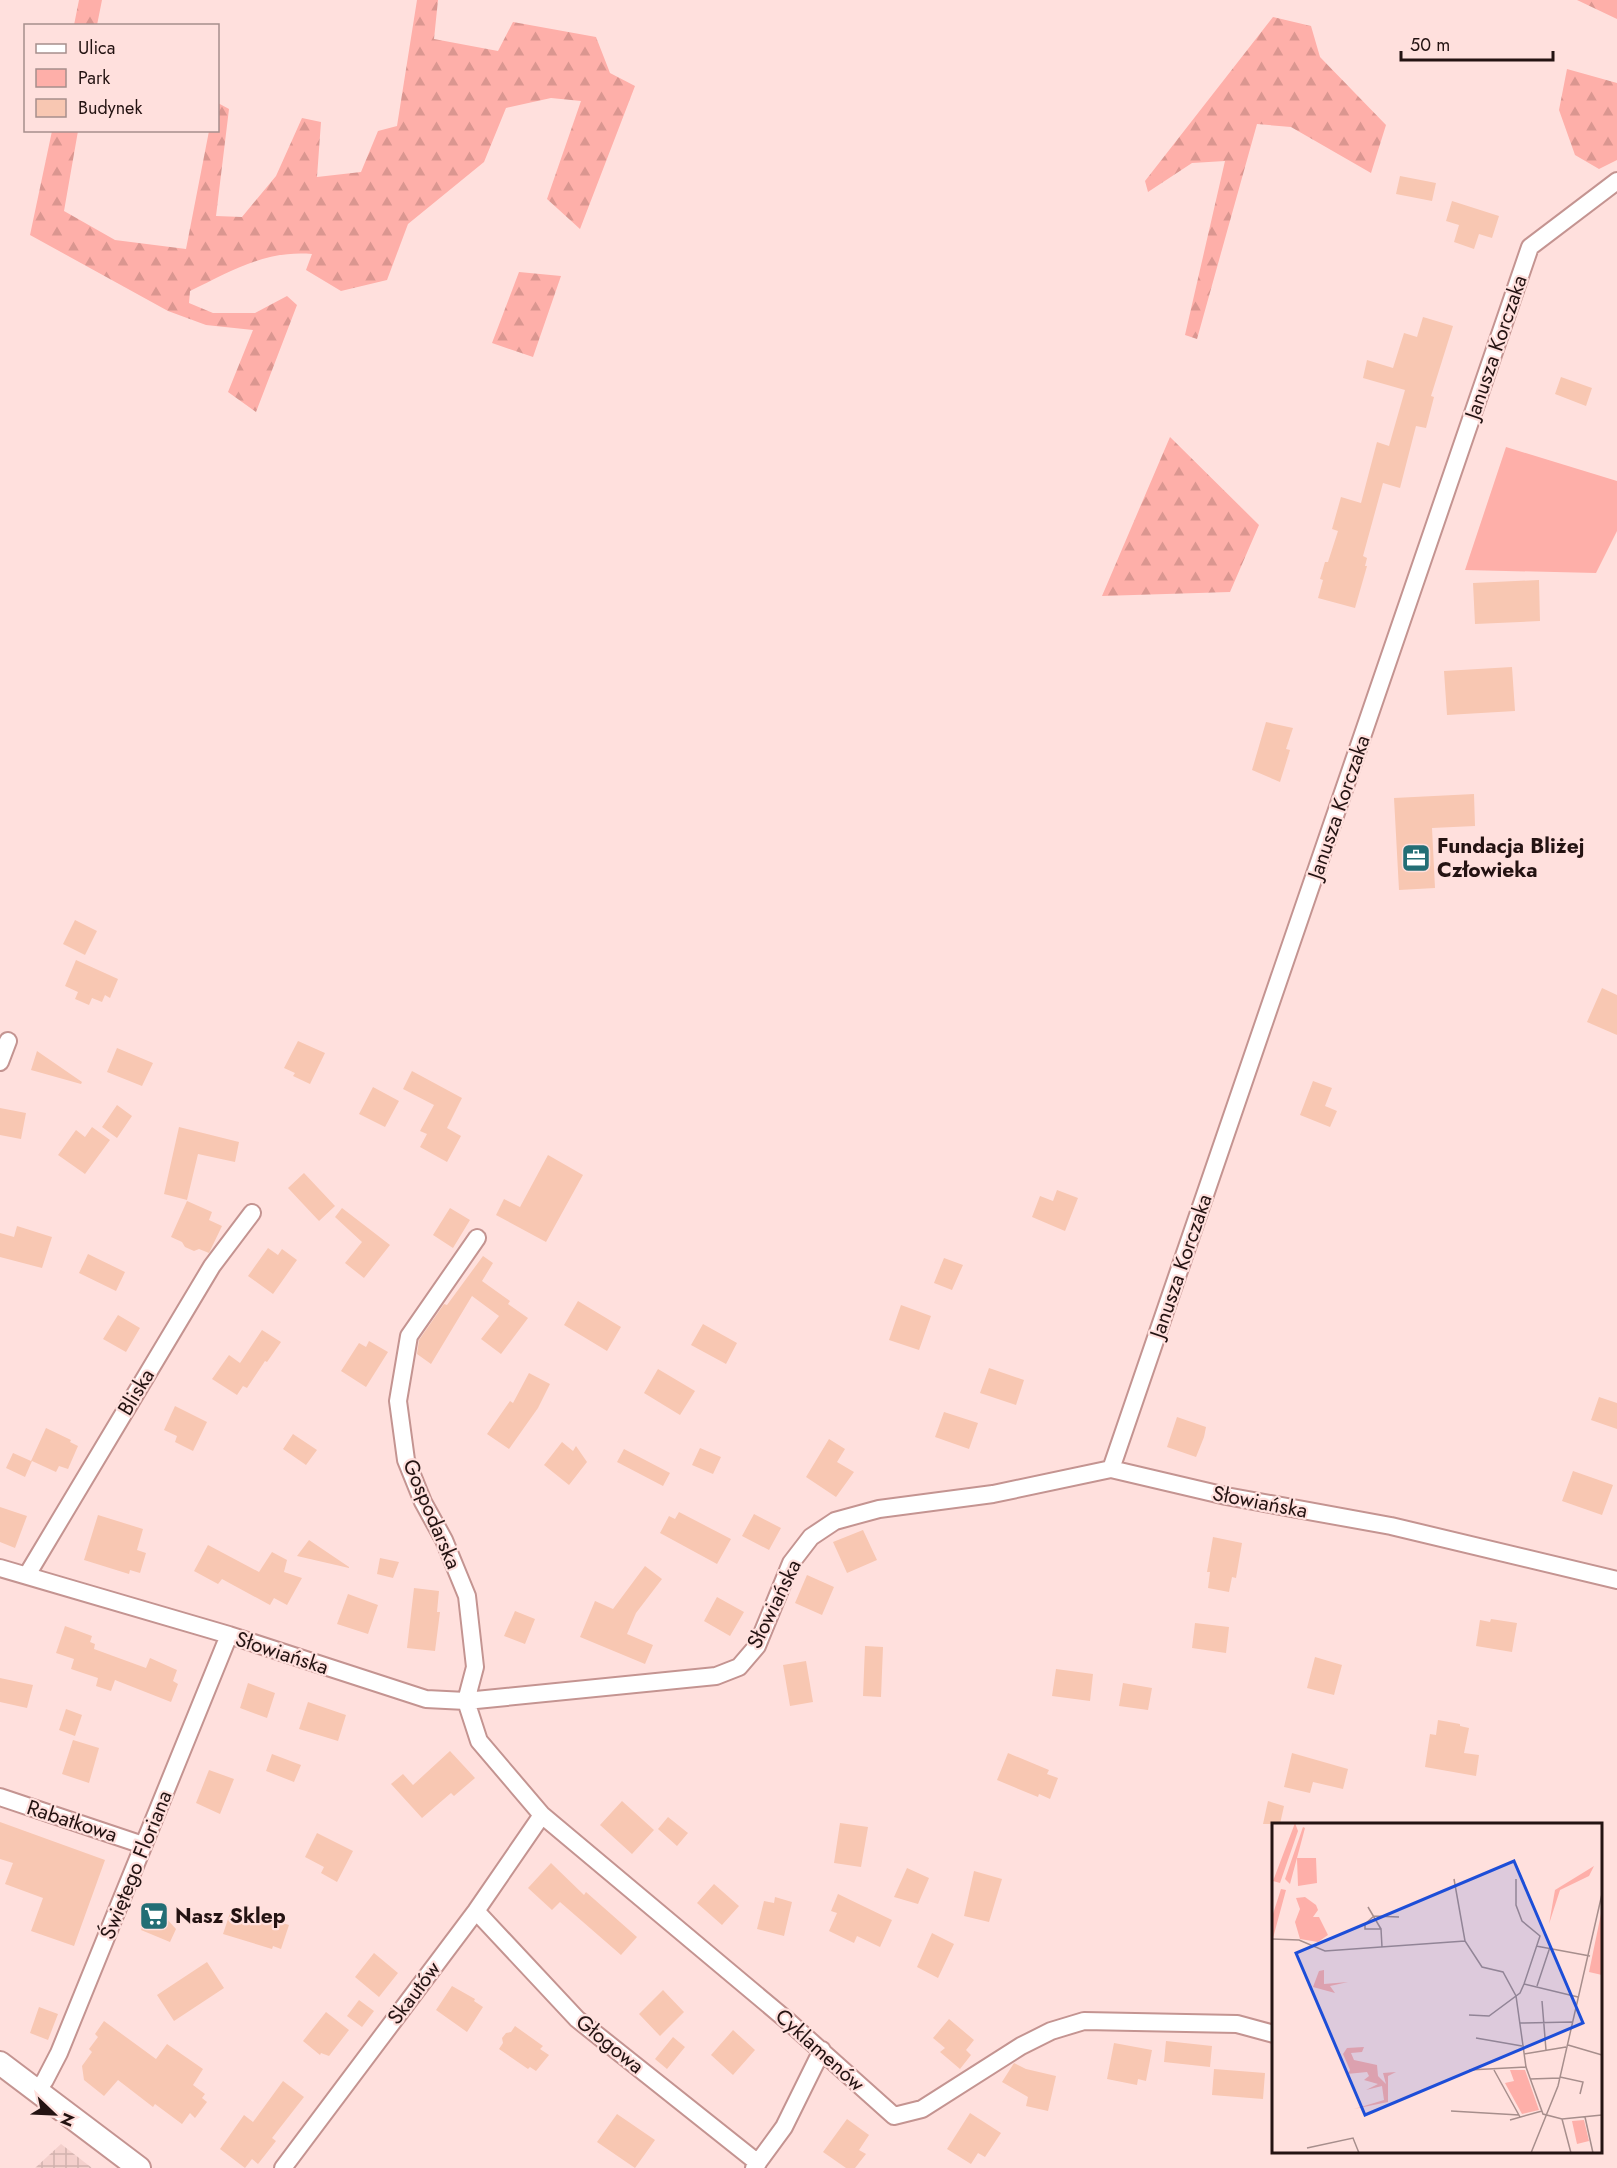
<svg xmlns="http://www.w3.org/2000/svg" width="1617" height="2168" viewBox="0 0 1617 2168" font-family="Jost,sans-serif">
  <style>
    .industrial { fill: url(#industrial-grid) }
    .forest { fill: url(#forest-firs) }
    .park { fill: #feafa9 }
    .building { fill: #f8c7b2 }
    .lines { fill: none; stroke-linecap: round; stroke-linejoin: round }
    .street-casing { stroke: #c49491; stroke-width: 20 }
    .secondary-casing { stroke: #c49491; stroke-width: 26 }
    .street { stroke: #fff; stroke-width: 16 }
    .secondary { stroke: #fff; stroke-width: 22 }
    .labels { text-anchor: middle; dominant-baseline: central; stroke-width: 4.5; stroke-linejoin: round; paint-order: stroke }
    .street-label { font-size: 21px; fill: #241312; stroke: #ffe0dd }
    .poi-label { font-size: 21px; font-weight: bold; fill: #241312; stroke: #ffe0dd; text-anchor: start }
    .inset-road { fill: none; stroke: #a78e8c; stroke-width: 1.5 }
    .view { fill: #1d4ed8; fill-opacity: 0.15; stroke: #1d4ed8; stroke-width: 3 }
    .inset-edge { fill: none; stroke: #241312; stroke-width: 3 }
  </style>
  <defs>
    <pattern id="industrial-grid" width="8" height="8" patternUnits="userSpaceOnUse" patternTransform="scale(1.5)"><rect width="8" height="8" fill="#f4d0cc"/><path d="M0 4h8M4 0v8" fill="none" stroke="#d1b2ae"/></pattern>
    <pattern id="forest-firs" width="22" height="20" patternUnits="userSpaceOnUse" patternTransform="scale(1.5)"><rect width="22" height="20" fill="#feafa9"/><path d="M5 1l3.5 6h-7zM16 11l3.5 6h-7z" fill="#da9690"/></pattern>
  </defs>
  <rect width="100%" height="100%" fill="#ffe0dd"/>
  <path class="industrial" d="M 61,2144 L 92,2168 L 35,2168 Z"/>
  <path class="forest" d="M 79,0 L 102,0 L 97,25 L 74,25 Z
    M 417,0 L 438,0 L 434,39 L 498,51 L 513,22 L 596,37 L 610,73 L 635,86 L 580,229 L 547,199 L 581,101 L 551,98 L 506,108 L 484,162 L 408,224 L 387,280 L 341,291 L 306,270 L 312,254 C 265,250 231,271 190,291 L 189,303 L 213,313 L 255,313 L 287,296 L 297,305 L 256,412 L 228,392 L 253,330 L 206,325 L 168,311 L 30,235 L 52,131 L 78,131 L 64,211 L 115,240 L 186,249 L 209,131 L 218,130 L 218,103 L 229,109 L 216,216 L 242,217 L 276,176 L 302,118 L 321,122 L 317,177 L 361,172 L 378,131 L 397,126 Z
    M 1577,0 L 1617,0 L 1617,19 Z
    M 1273,17 L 1311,26 L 1320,57 L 1386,125 L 1371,173 L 1291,127 L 1257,124 L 1197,339 L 1185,335 L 1225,161 L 1192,163 L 1148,192 L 1145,181 Z
    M 1567,69 L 1617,83 L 1617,160 L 1599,169 L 1575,155 L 1559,110 Z
    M 519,272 L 561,276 L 533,357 L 492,343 Z
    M 1170,437 L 1259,525 L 1230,592 L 1102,596 Z"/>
  <path class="park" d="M 1506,447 L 1617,481 L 1617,531 L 1596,573 L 1465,570 Z"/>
  <path class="building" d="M 1400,176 L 1436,183 L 1432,201 L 1396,194 Z
    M 1452,201 L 1499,216 L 1492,238 L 1479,234 L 1474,249 L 1454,242 L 1459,225 L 1446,221 Z
    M 1423,317 L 1453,326 L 1431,396 L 1434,397 L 1426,428 L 1416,426 L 1400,488 L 1383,483 L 1363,556 L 1367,558 L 1365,566 L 1367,566 L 1355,608 L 1318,598 L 1323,580 L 1320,579 L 1325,562 L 1328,562 L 1338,531 L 1332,529 L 1341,497 L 1361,503 L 1377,442 L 1389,446 L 1405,390 L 1363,378 L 1367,360 L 1393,368 L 1404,333 L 1417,337 Z
    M 1561,377 L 1592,388 L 1586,406 L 1555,394 Z
    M 1539,580 L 1540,621 L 1475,624 L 1473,583 Z
    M 1512,667 L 1515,711 L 1447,715 L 1444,671 Z
    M 1266,722 L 1293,728 L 1286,749 L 1290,750 L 1280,782 L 1252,770 Z
    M 1474,794 L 1475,826 L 1432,828 L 1435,888 L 1399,890 L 1394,798 Z
    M 75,920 L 97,931 L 85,955 L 63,944 Z
    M 76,960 L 118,979 L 110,998 L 105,995 L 102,1002 L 92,998 L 89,1005 L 75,999 L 78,992 L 65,986 Z
    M 1602,988 L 1617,995 L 1617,1035 L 1587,1022 Z
    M 298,1041 L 325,1053 L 310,1084 L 293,1076 L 295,1073 L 284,1068 Z
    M 117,1048 L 153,1063 L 142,1086 L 107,1072 Z
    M 37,1051 L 82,1082 L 81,1084 L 31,1070 Z
    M 412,1071 L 462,1098 L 447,1128 L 461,1136 L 447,1162 L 420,1147 L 427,1134 L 420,1131 L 434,1105 L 403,1089 Z
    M 1313,1081 L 1332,1088 L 1325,1106 L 1337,1111 L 1330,1127 L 1300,1115 Z
    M 373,1087 L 399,1101 L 385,1127 L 359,1114 Z
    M 117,1105 L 132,1116 L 117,1138 L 102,1127 Z
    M 0,1108 L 26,1113 L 21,1139 L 0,1135 Z
    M 92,1127 L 110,1140 L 85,1174 L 58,1155 L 76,1130 L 85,1137 Z
    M 179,1127 L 239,1142 L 235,1162 L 198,1154 L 187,1200 L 164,1194 Z
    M 548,1155 L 583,1175 L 546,1242 L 496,1215 L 504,1199 L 520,1207 Z
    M 304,1173 L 335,1206 L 319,1221 L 288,1188 Z
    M 1057,1190 L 1078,1198 L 1065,1231 L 1032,1217 L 1040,1196 L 1053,1201 Z
    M 187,1201 L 212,1212 L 209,1220 L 222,1226 L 209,1253 L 199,1249 L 194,1251 L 185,1247 L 182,1242 L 171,1237 Z
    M 342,1208 L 390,1245 L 364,1278 L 345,1263 L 362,1242 L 335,1217 Z
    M 450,1208 L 470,1220 L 453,1248 L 433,1235 Z
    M 17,1226 L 52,1237 L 42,1268 L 0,1257 L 0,1233 L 14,1237 Z
    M 268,1248 L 278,1255 L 282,1249 L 297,1260 L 273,1294 L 248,1276 Z
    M 88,1254 L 125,1272 L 116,1291 L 79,1273 Z
    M 483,1256 L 493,1263 L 482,1281 L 510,1301 L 508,1304 L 528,1318 L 501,1354 L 481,1339 L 499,1316 L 472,1296 L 431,1364 L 417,1354 L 419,1340 L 444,1304 L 447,1305 Z
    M 944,1258 L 963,1265 L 952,1290 L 934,1283 Z
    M 578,1301 L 621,1327 L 607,1351 L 564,1325 Z
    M 901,1305 L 931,1316 L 919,1350 L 889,1340 Z
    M 118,1315 L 140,1328 L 126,1352 L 103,1339 Z
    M 703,1324 L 737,1343 L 726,1364 L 691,1345 Z
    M 262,1330 L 281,1342 L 267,1362 L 265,1361 L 247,1388 L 243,1386 L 237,1395 L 212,1379 L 229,1355 L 240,1363 Z
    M 369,1341 L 388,1352 L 366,1387 L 341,1371 L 359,1343 L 366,1347 Z
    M 989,1368 L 1024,1380 L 1016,1405 L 980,1393 Z
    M 658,1369 L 695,1391 L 680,1415 L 644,1393 Z
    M 529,1373 L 550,1384 L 538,1408 L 509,1449 L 487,1434 L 510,1401 L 513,1403 Z
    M 1599,1397 L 1617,1403 L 1617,1429 L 1591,1420 Z
    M 175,1406 L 207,1422 L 193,1451 L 175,1442 L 177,1436 L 164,1430 Z
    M 944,1412 L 978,1423 L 969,1449 L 935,1437 Z
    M 1177,1417 L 1206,1427 L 1204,1437 L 1196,1457 L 1167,1447 Z
    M 46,1428 L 71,1440 L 70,1442 L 78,1446 L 68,1469 L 59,1466 L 56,1472 L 32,1461 L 25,1477 L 6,1468 L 13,1453 L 31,1461 Z
    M 293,1434 L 317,1450 L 306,1465 L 283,1449 Z
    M 829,1439 L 845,1449 L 837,1462 L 854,1472 L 836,1497 L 806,1477 Z
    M 562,1442 L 573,1451 L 576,1446 L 587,1462 L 569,1485 L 544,1465 Z
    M 700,1448 L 721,1457 L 713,1474 L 692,1465 Z
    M 624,1449 L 670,1473 L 663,1486 L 617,1462 Z
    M 1573,1471 L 1613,1485 L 1602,1515 L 1562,1501 Z
    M 0,1507 L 27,1516 L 15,1548 L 0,1542 Z
    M 679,1512 L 731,1539 L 717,1564 L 660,1533 L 669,1516 L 675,1519 Z
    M 754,1514 L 781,1528 L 769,1550 L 742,1536 Z
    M 98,1515 L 143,1529 L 137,1550 L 146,1553 L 140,1573 L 130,1570 L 129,1574 L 84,1560 Z
    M 863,1530 L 877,1560 L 847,1573 L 833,1542 Z
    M 1213,1537 L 1242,1543 L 1236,1578 L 1232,1577 L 1229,1592 L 1208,1588 L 1210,1572 L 1207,1572 Z
    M 309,1540 L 349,1567 L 349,1568 L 297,1556 Z
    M 208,1545 L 259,1572 L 272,1552 L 287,1560 L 284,1572 L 302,1578 L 287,1605 L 274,1598 L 270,1605 L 222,1579 L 218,1584 L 194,1571 Z
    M 380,1558 L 399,1562 L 393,1578 L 377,1574 Z
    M 645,1566 L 662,1579 L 636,1613 L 627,1634 L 653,1645 L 645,1664 L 580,1637 L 595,1601 L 613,1609 Z
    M 807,1575 L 834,1587 L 822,1615 L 795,1603 Z
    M 414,1588 L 439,1591 L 437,1612 L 440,1612 L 435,1651 L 407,1648 Z
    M 348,1594 L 378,1605 L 368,1634 L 337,1624 Z
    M 717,1597 L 744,1612 L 730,1636 L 704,1621 Z
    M 515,1611 L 535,1619 L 525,1644 L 504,1636 Z
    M 1491,1619 L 1517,1623 L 1512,1652 L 1476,1646 L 1480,1620 L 1490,1622 Z
    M 1195,1623 L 1229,1627 L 1226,1653 L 1192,1648 Z
    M 65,1626 L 92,1636 L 90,1642 L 95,1644 L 94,1649 L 146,1668 L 150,1658 L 177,1670 L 173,1681 L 178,1684 L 171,1702 L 115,1680 L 111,1691 L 96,1686 L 98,1678 L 71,1669 L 74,1659 L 56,1653 Z
    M 865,1646 L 883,1647 L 881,1697 L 863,1696 Z
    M 1315,1657 L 1342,1665 L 1334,1695 L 1307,1688 Z
    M 806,1661 L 813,1702 L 790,1706 L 783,1665 Z
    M 1056,1669 L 1093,1674 L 1090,1701 L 1052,1696 Z
    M 0,1678 L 33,1685 L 27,1708 L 0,1702 Z
    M 248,1683 L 275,1693 L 267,1718 L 240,1708 Z
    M 1123,1683 L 1152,1688 L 1148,1710 L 1119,1706 Z
    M 308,1702 L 346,1715 L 338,1741 L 299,1729 Z
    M 66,1709 L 82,1715 L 75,1736 L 59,1730 Z
    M 1438,1720 L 1460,1724 L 1460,1726 L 1469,1728 L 1464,1753 L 1479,1755 L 1476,1776 L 1425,1767 L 1430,1734 L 1436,1735 Z
    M 73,1740 L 99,1748 L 89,1783 L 62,1774 Z
    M 450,1751 L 475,1778 L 454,1796 L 451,1793 L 422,1818 L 391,1784 L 403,1774 L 413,1785 Z
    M 1008,1753 L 1049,1770 L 1047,1774 L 1058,1778 L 1050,1799 L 1039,1794 L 1038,1797 L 997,1780 Z
    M 1292,1753 L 1348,1769 L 1343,1789 L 1313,1782 L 1310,1793 L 1284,1787 Z
    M 272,1754 L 301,1765 L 294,1782 L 266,1771 Z
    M 209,1770 L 234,1779 L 220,1814 L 196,1803 Z
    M 622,1801 L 654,1830 L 632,1854 L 600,1825 Z
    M 1268,1801 L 1284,1806 L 1280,1824 L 1263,1824 Z
    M 668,1817 L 688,1833 L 677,1846 L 658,1829 Z
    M 0,1822 L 105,1860 L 74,1946 L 31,1931 L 43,1898 L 5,1884 L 13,1863 L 0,1859 Z
    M 840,1823 L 868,1827 L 861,1867 L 834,1863 Z
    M 317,1833 L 353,1851 L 337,1882 L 321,1873 L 324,1867 L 305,1857 Z
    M 551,1863 L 584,1895 L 586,1892 L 637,1937 L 621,1955 L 560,1902 L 552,1910 L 528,1888 Z
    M 907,1868 L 929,1878 L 918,1904 L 894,1897 Z
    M 974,1871 L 1002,1879 L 989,1922 L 964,1916 Z
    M 714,1884 L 739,1906 L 722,1925 L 697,1903 Z
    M 838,1894 L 892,1920 L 880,1947 L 857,1936 L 854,1943 L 829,1931 L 837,1913 L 831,1911 Z
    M 775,1897 L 792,1902 L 784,1936 L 757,1929 L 764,1901 L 774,1903 Z
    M 148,1911 L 165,1917 L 176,1929 L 170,1942 L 141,1930 Z
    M 230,1913 L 254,1920 L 256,1914 L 289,1925 L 281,1949 L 273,1946 L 272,1949 L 223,1934 Z
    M 932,1933 L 954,1944 L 938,1978 L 917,1967 Z
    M 374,1953 L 398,1973 L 379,1997 L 355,1977 Z
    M 207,1962 L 224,1988 L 174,2021 L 157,1995 Z
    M 452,1986 L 475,1999 L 474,2001 L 483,2007 L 467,2032 L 436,2010 Z
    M 663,1990 L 684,2012 L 660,2036 L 639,2014 Z
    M 359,2000 L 374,2011 L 362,2027 L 347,2016 Z
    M 39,2007 L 58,2014 L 48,2040 L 30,2033 Z
    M 326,2012 L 349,2030 L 329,2056 L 321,2053 L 320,2055 L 303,2041 Z
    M 949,2019 L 974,2040 L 966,2050 L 971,2055 L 960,2069 L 940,2052 L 945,2048 L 933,2038 Z
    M 104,2021 L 156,2059 L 167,2044 L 203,2069 L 193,2085 L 205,2094 L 202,2098 L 207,2102 L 195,2118 L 190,2113 L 182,2124 L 155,2104 L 153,2107 L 118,2080 L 104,2096 L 84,2080 L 82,2066 L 92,2052 L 89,2049 L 98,2037 L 95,2034 Z
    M 515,2026 L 543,2046 L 540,2049 L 549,2055 L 536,2071 L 530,2067 L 528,2069 L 499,2049 L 503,2043 L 502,2038 L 506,2033 L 511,2032 Z
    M 733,2030 L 755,2050 L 733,2075 L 711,2055 Z
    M 673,2037 L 685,2047 L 667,2069 L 655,2059 Z
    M 1166,2041 L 1212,2046 L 1210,2067 L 1164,2062 Z
    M 1114,2043 L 1152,2050 L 1146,2081 L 1138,2079 L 1137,2085 L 1107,2079 Z
    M 1014,2063 L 1026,2069 L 1056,2076 L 1048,2111 L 1026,2106 L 1028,2097 L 1002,2082 Z
    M 1214,2069 L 1265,2073 L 1263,2099 L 1212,2095 Z
    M 283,2081 L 304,2097 L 272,2138 L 276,2141 L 258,2164 L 252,2159 L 245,2168 L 220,2149 L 244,2115 L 253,2122 Z
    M 970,2113 L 1001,2133 L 985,2157 L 978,2153 L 971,2164 L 947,2149 Z
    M 617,2114 L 655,2140 L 635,2168 L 597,2142 Z
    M 847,2119 L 869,2135 L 859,2150 L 866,2154 L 855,2168 L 846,2168 L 823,2152 Z"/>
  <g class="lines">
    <g class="street-casing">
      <path id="street" d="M 0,1062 L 8,1041
        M 477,1238 L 409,1336 L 398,1401 L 406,1460 L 423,1502 L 444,1540 L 467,1596 L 475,1667 L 466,1701 L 479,1741 L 542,1815 L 789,2022 L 894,2116 L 922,2109 L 1021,2046 L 1051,2031 L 1084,2021 L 1237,2024 L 1274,2034
        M 1111,1469 L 1530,247 L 1617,181
        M 0,1568 L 229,1635 L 426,1699 L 466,1701 L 716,1676 L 739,1667 L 757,1646 L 791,1563 L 811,1537 L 835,1521 L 879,1509 L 993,1494 L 1111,1469 L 1226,1496 L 1391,1526 L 1617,1580
        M 27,1575 L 212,1266 L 252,1213
        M 0,1797 L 143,1845
        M 476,1911 L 577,2019 L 758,2163
        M 37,2091 L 45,2080 L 59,2053 L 229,1635
        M 283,2168 L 476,1911 L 542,1815
        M 754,2168 L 784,2127 L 822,2050"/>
    </g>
    <g class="secondary-casing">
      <path id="secondary" d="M 0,2063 L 139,2168"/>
    </g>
    <use href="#street" class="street"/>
    <use href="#secondary" class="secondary"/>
  </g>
  <defs>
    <g id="office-square" transform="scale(1.5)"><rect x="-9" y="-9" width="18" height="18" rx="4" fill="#236e75" stroke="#ffe0dd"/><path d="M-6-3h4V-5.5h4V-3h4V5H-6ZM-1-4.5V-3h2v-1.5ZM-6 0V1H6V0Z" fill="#fff"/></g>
    <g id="supermarket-square" transform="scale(1.5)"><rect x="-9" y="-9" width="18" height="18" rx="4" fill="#236e75" stroke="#ffe0dd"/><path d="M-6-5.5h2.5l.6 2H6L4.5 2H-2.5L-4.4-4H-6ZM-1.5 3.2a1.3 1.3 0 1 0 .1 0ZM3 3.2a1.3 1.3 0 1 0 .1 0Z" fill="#fff"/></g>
  </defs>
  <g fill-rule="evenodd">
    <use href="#office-square" x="1416" y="858"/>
    <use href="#supermarket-square" x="154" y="1916"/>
  </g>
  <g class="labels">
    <g class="street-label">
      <text transform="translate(1496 347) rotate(-71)">Janusza Korczaka</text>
      <text transform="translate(1339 807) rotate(-71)">Janusza Korczaka</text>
      <text transform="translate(1181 1266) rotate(-71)">Janusza Korczaka</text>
      <text transform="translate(136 1392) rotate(-59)">Bliska</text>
      <text transform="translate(1260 1502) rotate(11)">Słowiańska</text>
      <text transform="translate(432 1514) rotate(67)">Gospodarska</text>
      <text transform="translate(774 1604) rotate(-64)">Słowiańska</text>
      <text transform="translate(282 1653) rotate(18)">Słowiańska</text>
      <text transform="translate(72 1821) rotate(18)">Rabatkowa</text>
      <text transform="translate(136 1865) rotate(-68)">Świętego Floriana</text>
      <text transform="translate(414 1993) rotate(-53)">Skautów</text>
      <text transform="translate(610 2044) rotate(39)">Głogowa</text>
      <text transform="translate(820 2050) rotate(42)">Cyklamenów</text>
    </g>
    <g class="poi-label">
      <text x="1437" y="846">Fundacja Bliżej<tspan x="1437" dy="24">Człowieka</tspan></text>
      <text x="175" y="1916">Nasz Sklep</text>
    </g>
  </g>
  <g transform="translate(1272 1823)">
    <rect width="330" height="330" fill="#ffe0dd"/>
    <path d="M 330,86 L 330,152 L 317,149 ZM 238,247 L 253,247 L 267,287 L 250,291 L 233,260 L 242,258 ZM 312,297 L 317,318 L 305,321 L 300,298 Z" fill="#feafa9"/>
    <path d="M 23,0 L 26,8 L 8,60 L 1,58 ZM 31,4 L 33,5 L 18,61 L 13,56 ZM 25,35 L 44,35 L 45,60 L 26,63 ZM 322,43 L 317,53 L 288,67 L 277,101 L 283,67 ZM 9,66 L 14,67 L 1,115 L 0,94 ZM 33,74 L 44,82 L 46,87 L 41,94 L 47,94 L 56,112 L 46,119 L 28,116 L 23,99 L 28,86 L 24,75 ZM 52,147 L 52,161 L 76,159 L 58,163 L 63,170 L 41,164 L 47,148 ZM 92,224 L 90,229 L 79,230 L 82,237 L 105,242 L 106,253 L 114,261 L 111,250 L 124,249 L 116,253 L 116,279 L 82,286 L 112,277 L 110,263 L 94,267 L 106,261 L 92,257 L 97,253 L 95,249 L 75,251 L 78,247 L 71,231 L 75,225 Z" fill="#feafa9"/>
    <path class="inset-road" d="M 182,56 L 193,118 L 210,144 L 231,149 L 244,173 L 254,244 L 271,291 L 290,296 L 330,292M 96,84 L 109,106M 0,116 L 27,117 L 53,128 L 193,118M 264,123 L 318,133M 110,124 L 109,106 L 93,106 L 93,101 L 102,93 L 127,94M 252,161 L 306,174M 265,163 L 278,124M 270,178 L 274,227M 197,192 L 217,193 L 248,170 L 252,161 L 268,113 L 250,98 L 244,82 L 244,56M 248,200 L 300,199M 204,215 L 250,223M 296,222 L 330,232M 252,231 L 294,224M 197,247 L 254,244M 222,247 L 248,294M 288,254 L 311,259 L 308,271M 258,256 L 288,255M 179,288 L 247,292M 313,294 L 321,330M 290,296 L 299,330M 238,297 L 270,288M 35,325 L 81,315 L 87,330M 259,330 L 286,263 L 330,71"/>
    <path class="view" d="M 242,38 L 311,200 L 93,292 L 24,130 Z"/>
    <rect width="330" height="330" class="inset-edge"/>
  </g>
  <rect x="24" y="24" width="195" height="108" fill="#ffe0dd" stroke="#a78e8c" stroke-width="1.5"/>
  <rect x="36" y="44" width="30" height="9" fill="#ffffff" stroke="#a78e8c" stroke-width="1.5"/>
  <text x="78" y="54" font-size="18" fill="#241312">Ulica</text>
  <rect x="36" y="69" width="30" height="18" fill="#feafa9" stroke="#a78e8c" stroke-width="1.5"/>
  <text x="78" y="84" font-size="18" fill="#241312">Park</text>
  <rect x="36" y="99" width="30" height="18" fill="#f8c7b2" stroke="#a78e8c" stroke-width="1.5"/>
  <text x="78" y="114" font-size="18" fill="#241312">Budynek</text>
  <g transform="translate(54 2114) rotate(113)" stroke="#ffe0dd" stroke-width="4.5" paint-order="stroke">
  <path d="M0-4.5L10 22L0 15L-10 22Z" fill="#241312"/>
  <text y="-9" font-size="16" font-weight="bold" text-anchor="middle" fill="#241312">N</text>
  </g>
  <path d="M1401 51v9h152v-9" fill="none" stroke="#241312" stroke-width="3"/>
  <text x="1410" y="51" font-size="18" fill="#241312" stroke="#ffe0dd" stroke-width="4.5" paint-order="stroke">50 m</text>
</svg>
